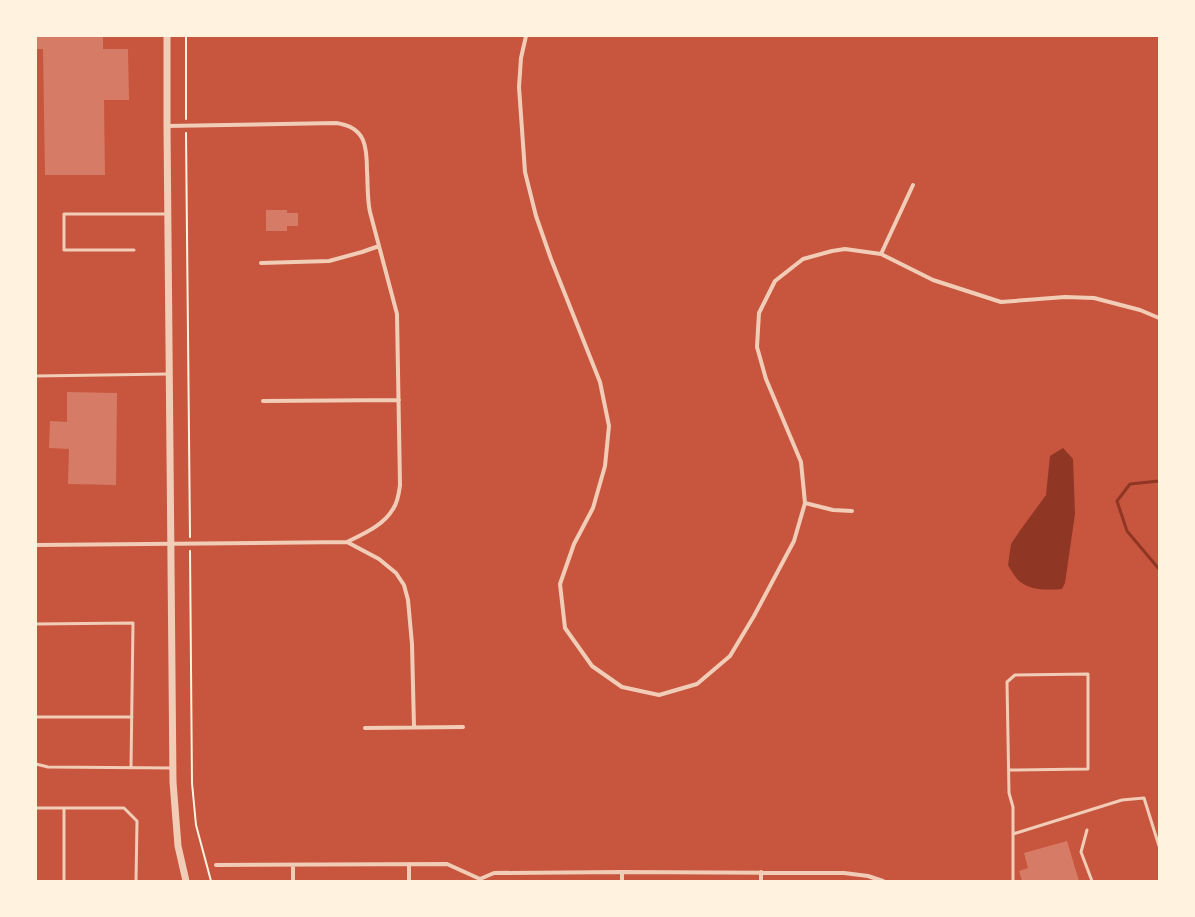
<svg xmlns="http://www.w3.org/2000/svg" width="1195" height="917" viewBox="0 0 1195 917" font-family="Signika,sans-serif">
  <style>
    .water { fill: #8f3625 }
    .lines { fill: none; stroke-linecap: round; stroke-linejoin: round }
    .stream { stroke: #8f3625; stroke-width: 3 }
    .building { fill: #d67c66 }
    .path { stroke: #fff3e0; stroke-width: 2 }
    .service { stroke: #f1ccb7; stroke-width: 3 }
    .minor { stroke: #f1ccb7; stroke-width: 4 }
    .tertiary { stroke: #f1ccb7; stroke-width: 7 }
  </style>
  <rect width="100%" height="100%" fill="#c8553d"/>
  <path class="water" d="M 1063,448 L 1073,459 L 1075,514 L 1065,583 L 1062,589 C 1048,590 1031,591 1019,581 C 1015,577 1011,570 1008,565 L 1011,544 L 1019,532 L 1046,495 L 1050,456 Z"/>
  <g class="lines">
    <path class="stream" d="M 1159,481 L 1130,484 L 1117,501 L 1127,531 L 1159,569"/>
  </g>
  <path class="building" d="M 36,36 L 103,36 L 103,49 L 128,49 L 129,100 L 104,100 L 105,175 L 45,175 L 43,49 L 36,49 Z
    M 266,210 L 287,210 L 287,213 L 298,213 L 298,226 L 287,226 L 287,231 L 266,231 Z
    M 67,392 L 117,393 L 116,485 L 68,484 L 69,449 L 49,448 L 50,421 L 67,422 Z
    M 1067,841 L 1079,881 L 1022,881 L 1019,871 L 1028,868 L 1024,853 Z"/>
  <g class="lines">
    <path class="path" d="M 186,36 L 186,119
      M 186,133 L 190,537
      M 190,551 L 192,783 L 196,825 L 211,881"/>
    <path class="service" d="M 134,250 L 64,250 L 64,214 L 168,214
      M 36,376 L 169,374
      M 36,624 L 133,623 L 131,768
      M 36,717 L 132,717
      M 36,764 L 48,767 L 173,768
      M 1009,770 L 1088,769 L 1088,674 L 1015,675 L 1007,682 L 1009,793 L 1013,807 L 1013,881
      M 36,808 L 124,808 L 137,821 L 136,881
      M 1087,830 L 1081,852 L 1092,881
      M 1013,834 L 1122,800 L 1144,798 L 1159,846
      M 64,881 L 64,808"/>
    <path class="minor" d="M 526,36 L 521,58 L 519,87 L 525,172 L 536,216 L 551,259 L 600,382 L 609,426 L 605,466 L 593,508 L 574,544 L 560,584 L 565,628 L 592,666 L 622,687 L 659,695 L 697,684 L 730,656 L 754,616 L 794,541 L 805,503 L 801,462 L 766,379 L 757,347 L 759,313 L 775,281 L 803,259 L 832,251 L 845,249 L 881,254 L 933,280 L 1001,302 L 1065,297 L 1094,298 L 1140,310 L 1159,318
      M 881,254 L 913,185
      M 261,263 L 329,261 L 362,252 L 379,246
      M 263,401 L 399,400
      M 805,503 L 833,510 L 852,511
      M 347,542 L 379,559 L 396,573 L 404,585 L 408,600 L 412,644 L 414,727
      M 36,545 L 347,542 C 363,534 383,526 393,509 C 398,502 399,493 400,485 L 397,314 L 370,212 C 367,198 368,185 367,171 C 367,147 366,127 336,123 L 167,126
      M 365,728 L 463,727
      M 409,864 L 409,881
      M 216,865 L 447,864 L 480,879
      M 293,865 L 293,881
      M 479,881 L 480,879 L 494,873 L 622,872 L 844,873 L 868,876 L 883,881
      M 622,881 L 622,872
      M 761,881 L 761,872"/>
    <path class="tertiary" d="M 167,36 L 167,126 L 173,782 L 178,846 L 186,881"/>
  </g>
  <rect width="1195" height="917" fill="none" stroke="#fff3e0" stroke-width="74"/>
</svg>
